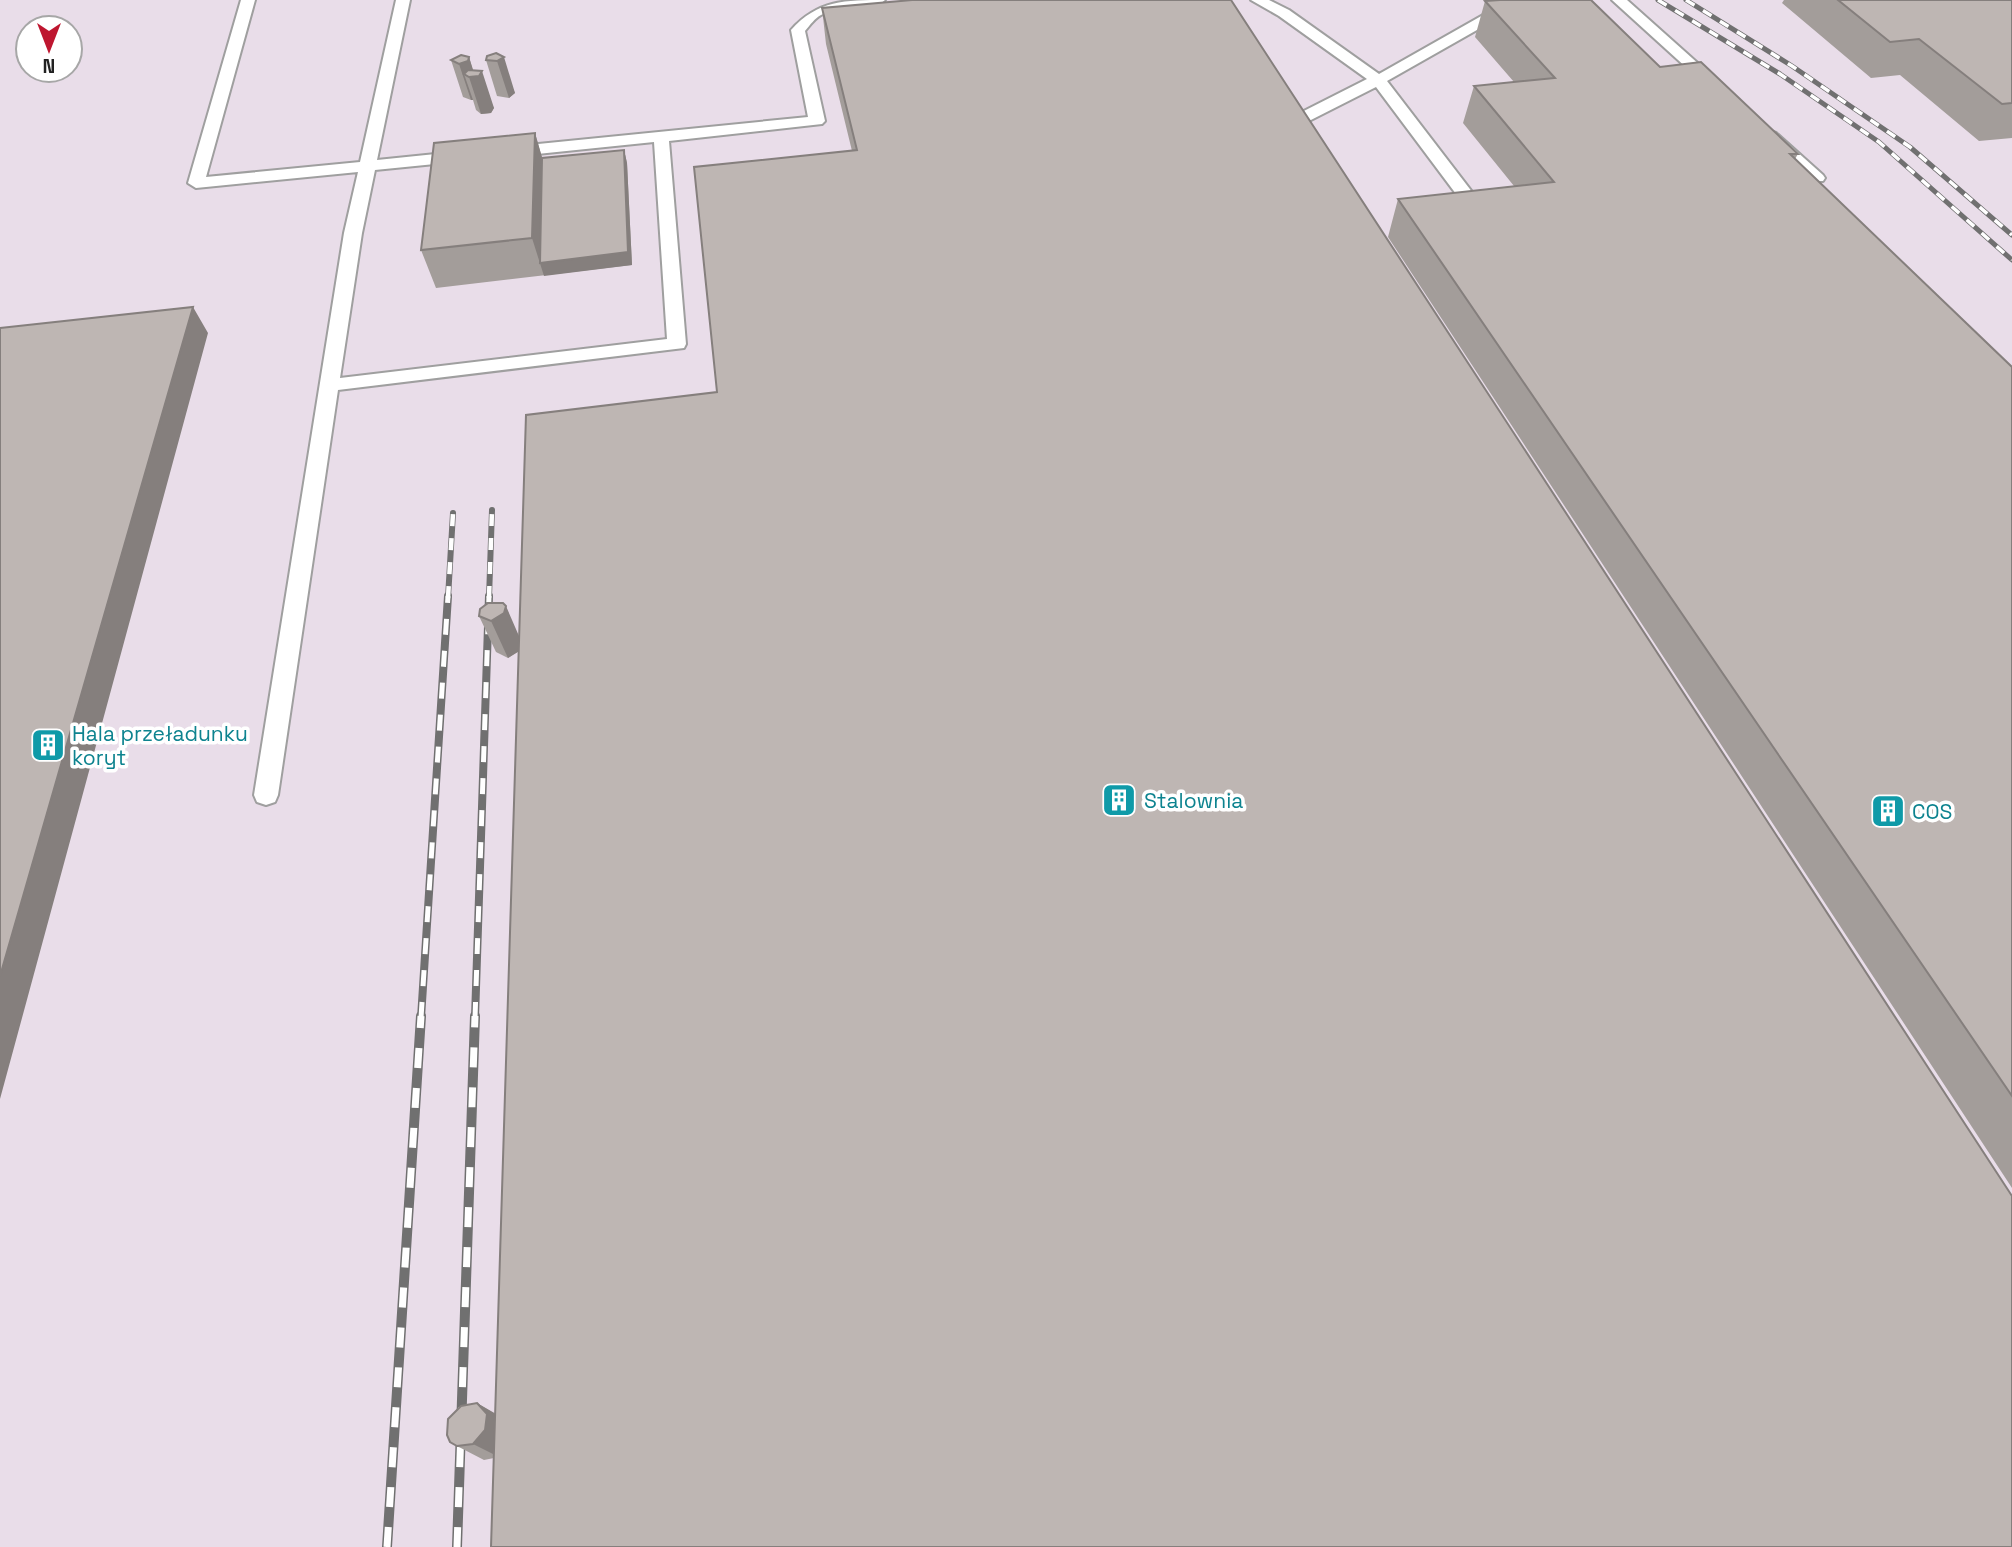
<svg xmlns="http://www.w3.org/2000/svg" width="2012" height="1547" viewBox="0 0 2012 1547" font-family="'Space Grotesk',sans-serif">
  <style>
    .industrial { fill: #e9dde9; fill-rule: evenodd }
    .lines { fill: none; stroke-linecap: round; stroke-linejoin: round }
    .service-casing { stroke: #9f9f9f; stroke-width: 4 }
    .service { fill: #fff; fill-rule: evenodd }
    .rail-far3-casing { stroke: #707070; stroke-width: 5 }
    .rail-far2-casing { stroke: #707070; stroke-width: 6 }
    .rail-far1-casing { stroke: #707070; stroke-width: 8 }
    .rail-casing { stroke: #707070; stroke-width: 10 }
    .rail-far3 { stroke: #fff; stroke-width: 3.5; stroke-dasharray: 10; stroke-linecap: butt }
    .rail-far2 { stroke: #fff; stroke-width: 4.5; stroke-dasharray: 12; stroke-linecap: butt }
    .rail-far1 { stroke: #fff; stroke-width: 5; stroke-dasharray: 16; stroke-linecap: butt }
    .rail { stroke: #fff; stroke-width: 7; stroke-dasharray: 20; stroke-linecap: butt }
    .wall { fill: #a39d9a }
    .shaded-wall { fill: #857f7d }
    .building { fill: #beb6b3; stroke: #857f7d; stroke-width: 2 }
    .labels { text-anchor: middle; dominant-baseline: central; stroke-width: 7; stroke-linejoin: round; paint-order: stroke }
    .culture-label { font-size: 21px; fill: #0d838f; stroke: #fff; text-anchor: start }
  </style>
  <rect width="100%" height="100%" fill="#f1eeea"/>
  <path class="industrial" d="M 0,0 L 2012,0 L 2012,1547 L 0,1547 ZM 28,28 L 70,28 L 70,70 L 28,70 Z"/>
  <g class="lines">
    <g class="service-casing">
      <path id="service" d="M 241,0 L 255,0 L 206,177 L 360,162 L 396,0 L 410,0 L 377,160 L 465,151 L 473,156 L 465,161 L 375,170 L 362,233 L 340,378 L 667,339 L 654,142 L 508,157 L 500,152 L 508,147 L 808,117 L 791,30 C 818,0 845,0 885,0 C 873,11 838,6 821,15 C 815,18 810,25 805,31 L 825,121 L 822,124 L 669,141 L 686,344 L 684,348 L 338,390 L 278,795 L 275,802 L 266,805 L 257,802 L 254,795 L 344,233 L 358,172 L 196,188 L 188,183 Z
        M 1251,0 L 1269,0 L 1289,10 L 1379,74 L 1506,2 L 1504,0 L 1522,0 L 1521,5 L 1387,81 L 1489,214 L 1491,218 L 1489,222 L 1477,222 L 1376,87 L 1303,124 L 1313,138 L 1305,143 L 1299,141 L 1286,122 L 1288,119 L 1367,79 L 1279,16 Z
        M 1612,0 L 1627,0 L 1720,83 L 1723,86 L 1720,89 L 1710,89 Z
        M 1770,131 L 1776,133 L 1823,175 L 1825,178 L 1823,181 L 1811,181 L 1764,139 L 1762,136 L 1764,133 Z"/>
    </g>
    <use href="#service" class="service"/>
    <g class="rail-far3-casing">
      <path id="rail-far3" d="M 1658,0 L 1780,74 L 1879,142 L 2012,260
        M 1686,0 L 1792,66 L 1910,147 L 2012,235"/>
    </g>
    <g class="rail-far2-casing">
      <path id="rail-far2" d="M 448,598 L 453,513
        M 489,598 L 492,510"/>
    </g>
    <g class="rail-far1-casing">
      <path id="rail-far1" d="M 421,1018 L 448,596
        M 475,1018 L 489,596"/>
    </g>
    <g class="rail-casing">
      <path id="rail" d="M 387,1547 L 421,1016
        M 457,1547 L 475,1016"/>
    </g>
    <use href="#rail-far3" class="rail-far3"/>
    <use href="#rail-far2" class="rail-far2"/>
    <use href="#rail-far1" class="rail-far1"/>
    <use href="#rail" class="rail"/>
  </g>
  <path class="wall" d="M 912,0 L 494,1458 L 484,1460 L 457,1446 L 477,1403 L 495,1414 L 519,651 L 508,658 L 496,652 L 479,616 L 480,609 L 519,636 L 717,392 L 852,151 L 826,44 L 822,8 Z
    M 1784,0 L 2012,0 L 2012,138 L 1979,141 L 1900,75 L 1871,78 L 1782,3 Z
    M 1485,1 L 1660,67 L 1798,154 L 1795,159 L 2012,367 L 2012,1188 L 1388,237 L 1398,199 L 1514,186 L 1463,123 L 1474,86 L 1514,82 L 1475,37 Z
    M 496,53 L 515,93 L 509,98 L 497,96 L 486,60 Z
    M 469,57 L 473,71 L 494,108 L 491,113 L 481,114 L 476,110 L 473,100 L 471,100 L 463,97 L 451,60 Z
    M 535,133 L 542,158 L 624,150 L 627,163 L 632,265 L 436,288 L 421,250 Z"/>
  <path class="shaded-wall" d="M 469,57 L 475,76 L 482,71 L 494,108 L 491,113 L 481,114 L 469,77 L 464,74 L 473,100 L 471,100 L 459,64 Z
    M 504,57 L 515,93 L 509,98 L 497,61 Z
    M 535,133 L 546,171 L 624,150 L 627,163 L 632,265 L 544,276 L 532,238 Z
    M 193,307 L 208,333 L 0,1099 L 0,976 Z
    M 506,606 L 522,643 L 521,650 L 508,658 L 491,621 Z
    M 477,1403 L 503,1418 L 499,1457 L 473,1444 Z"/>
  <path class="building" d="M 912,0 L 1231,0 L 2012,1196 L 2012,1547 L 491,1547 L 526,415 L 717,392 L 694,167 L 857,150 L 822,8 Z
    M 1500,0 L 1591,0 L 1660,67 L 1701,62 L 1798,154 L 1790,154 L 2012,367 L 2012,1096 L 1398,199 L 1554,182 L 1474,86 L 1555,78 L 1485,1 Z
    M 1838,0 L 2012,0 L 2012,103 L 2002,104 L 1919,39 L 1890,42 Z
    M 496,53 L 504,57 L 497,61 L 486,60 L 487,56 Z
    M 461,55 L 469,57 L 468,61 L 459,64 L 451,60 Z
    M 468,70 L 482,71 L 479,76 L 469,77 L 464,74 Z
    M 535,133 L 532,238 L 421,250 L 434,143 Z
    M 624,150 L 628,252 L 540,263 L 542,158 Z
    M 193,307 L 0,976 L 0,328 Z
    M 488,603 L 503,603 L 506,606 L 504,613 L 491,621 L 479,616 L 480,609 Z
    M 477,1403 L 487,1414 L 485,1430 L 473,1444 L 457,1446 L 450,1442 L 447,1435 L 448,1419 L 461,1406 Z"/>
  <defs>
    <g id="building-square" transform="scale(1.75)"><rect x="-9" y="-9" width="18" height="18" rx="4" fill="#0f9aa8" stroke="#fff"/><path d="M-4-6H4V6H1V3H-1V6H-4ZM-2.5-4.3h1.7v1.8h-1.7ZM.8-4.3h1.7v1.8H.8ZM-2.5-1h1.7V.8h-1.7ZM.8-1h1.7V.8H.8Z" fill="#fff"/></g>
  </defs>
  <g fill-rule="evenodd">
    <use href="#building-square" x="48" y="745"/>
    <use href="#building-square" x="1119" y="800"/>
    <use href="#building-square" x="1888" y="811"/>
  </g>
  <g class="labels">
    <g class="culture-label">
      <text x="72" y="733">Hala przeładunku<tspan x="72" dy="24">koryt</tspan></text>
      <text x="1144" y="800">Stalownia</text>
      <text x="1912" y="811">COS</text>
    </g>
  </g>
  <g transform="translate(49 49) rotate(180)"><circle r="33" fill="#ffffff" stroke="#a7a7a7" stroke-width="2"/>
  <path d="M0-5L12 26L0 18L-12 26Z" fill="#be162f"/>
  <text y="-10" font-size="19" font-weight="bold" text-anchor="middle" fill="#222222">N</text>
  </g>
</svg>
